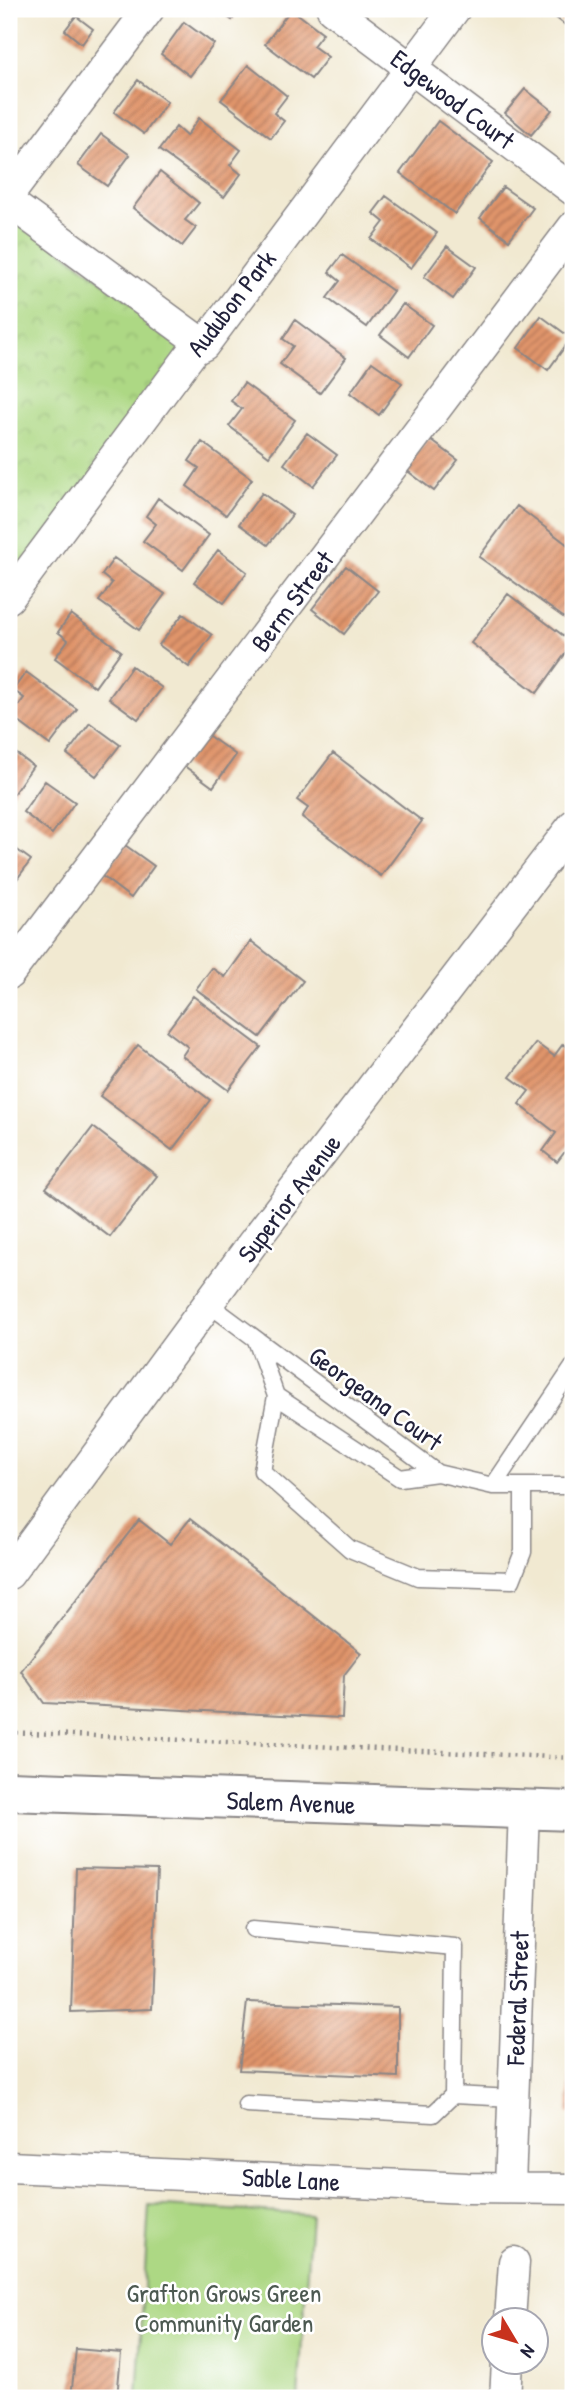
<svg xmlns="http://www.w3.org/2000/svg" width="582" height="2407" viewBox="0 0 582 2407" font-family="'Patrick Hand',sans-serif">
  <style>
    .green { fill: #add884; stroke: #687d60; stroke-width: 2 }
    .park { fill: url(#park-crowns); stroke: #687d60; stroke-width: 2 }
    .building { fill: url(#building-hatch) }
    .lines { fill: none; stroke-linecap: round; stroke-linejoin: round }
    .service-casing { stroke: #8a8686; stroke-width: 19 }
    .minor-casing { stroke: #8a8686; stroke-width: 33 }
    .primary-casing { stroke: #8a8686; stroke-width: 42 }
    .path { stroke: #8a8686; stroke-width: 4.5; stroke-dasharray: 2 5; stroke-linecap: butt }
    .service { stroke: #fff; stroke-width: 16 }
    .minor { stroke: #fff; stroke-width: 30 }
    .primary { stroke: #fff; stroke-width: 38 }
    .labels { text-anchor: middle; dominant-baseline: central; stroke-width: 5; stroke-linejoin: round; paint-order: stroke }
    .street-label { font-size: 26px; fill: #22223b; stroke: #fff }
    .park-label { font-size: 26px; fill: #4c5951; stroke: #fff }
  </style>
  <defs>
    <pattern id="park-crowns" width="20" height="18" patternUnits="userSpaceOnUse" patternTransform="scale(1.75)"><rect width="20" height="18" fill="#add884"/><path d="M2 6a3 3 0 1 1 6 0M12 15a3 3 0 1 1 6 0" fill="none" stroke="#95b973"/></pattern>
    <pattern id="building-hatch" width="6" height="6" patternUnits="userSpaceOnUse" patternTransform="scale(1.75)"><rect width="6" height="6" fill="#e0946a"/><path d="M-1 1l2-2M0 6l6-6M5 7l2-2" fill="none" stroke="#b57858"/></pattern>
  </defs>
  <rect width="100%" height="100%" fill="#fff"/>
  <filter id="ink" filterUnits="userSpaceOnUse"><feTurbulence type="fractalNoise" baseFrequency=".0143" numOctaves="2"/><feDisplacementMap in="SourceGraphic" scale="14" xChannelSelector="R" yChannelSelector="G"/><feConvolveMatrix kernelMatrix="1 2 1 2 8 2 1 2 1" color-interpolation-filters="sRGB"/></filter>
  <filter id="wash" filterUnits="userSpaceOnUse"><feTurbulence type="fractalNoise" baseFrequency=".00686" numOctaves="4" result="noise"/><feDisplacementMap in="SourceGraphic" scale="28" xChannelSelector="R" yChannelSelector="G"/><feGaussianBlur stdDeviation="1.57" result="paint"/><feColorMatrix in="noise" values="0 0 0 0 0 0 0 0 0 0 0 0 0 0 0 0 0 1.4 0 .05"/><feComposite in="paint" operator="in"/></filter>
  <g filter="url(#wash)">
    <rect width="100%" height="100%" fill="#f1e9d1"/>
    <path class="green" d="M 149,2205 L 311,2215 L 298,2398 L 137,2398 Z"/>
    <path class="park" d="M 9,211 L 194,350 L 9,596 Z"/>
    <g id="blocks">
      <path class="building" d="M 216,9 L 240,9 L 232,20 Z
        M 291,9 L 323,33 L 313,46 L 328,57 L 311,79 L 265,44 Z
        M 561,9 L 573,9 L 573,31 L 555,17 Z
        M 76,16 L 93,29 L 82,44 L 65,30 Z
        M 184,22 L 214,44 L 190,76 L 161,54 Z
        M 248,65 L 287,96 L 274,113 L 284,121 L 271,138 L 221,100 Z
        M 138,80 L 167,102 L 144,134 L 114,112 Z
        M 525,89 L 552,110 L 531,135 L 505,113 Z
        M 199,118 L 241,150 L 230,165 L 241,174 L 224,197 L 159,150 L 176,127 L 186,136 Z
        M 438,121 L 493,162 L 455,214 L 400,173 Z
        M 101,134 L 130,155 L 107,186 L 78,165 Z
        M 160,172 L 199,203 L 185,220 L 196,228 L 182,246 L 133,208 Z
        M 503,187 L 533,208 L 509,240 L 480,218 Z
        M 386,196 L 437,233 L 411,268 L 371,239 L 384,222 L 373,213 Z
        M 447,246 L 476,267 L 453,299 L 424,277 Z
        M 342,255 L 393,291 L 367,327 L 327,298 L 340,281 L 329,272 Z
        M 403,304 L 432,325 L 409,357 L 380,335 Z
        M 541,316 L 571,338 L 548,370 L 518,348 Z
        M 295,320 L 346,358 L 320,393 L 280,364 L 293,346 L 283,339 Z
        M 372,362 L 402,383 L 379,415 L 350,393 Z
        M 244,383 L 295,420 L 269,456 L 229,426 L 242,409 L 231,401 Z
        M 307,433 L 337,455 L 313,486 L 284,464 Z
        M 428,438 L 458,460 L 434,491 L 405,469 Z
        M 202,442 L 252,479 L 226,515 L 187,486 L 199,468 L 189,461 Z
        M 262,493 L 292,515 L 268,545 L 239,524 Z
        M 158,498 L 209,535 L 183,570 L 143,541 L 156,524 L 146,516 Z
        M 517,506 L 573,549 L 573,624 L 479,557 Z
        M 218,550 L 247,572 L 224,603 L 194,582 Z
        M 114,558 L 165,594 L 139,630 L 99,601 L 112,583 L 102,575 Z
        M 346,566 L 378,591 L 344,634 L 312,609 Z
        M 508,594 L 573,643 L 537,693 L 471,643 Z
        M 71,614 L 121,651 L 95,687 L 55,658 L 68,640 L 58,632 Z
        M 183,614 L 212,635 L 189,667 L 159,645 Z
        M 132,666 L 162,688 L 138,719 L 109,698 Z
        M 26,672 L 77,709 L 50,745 L 11,716 L 24,698 L 13,690 Z
        M 90,723 L 120,745 L 96,776 L 67,754 Z
        M 206,734 L 236,755 L 213,787 L 183,765 Z
        M 9,748 L 33,766 L 9,800 Z
        M 333,753 L 422,821 L 381,876 L 302,817 L 308,808 L 297,800 Z
        M 45,781 L 75,802 L 52,834 L 23,812 Z
        M 9,844 L 31,860 L 9,890 Z
        M 125,845 L 154,866 L 131,898 L 102,876 Z
        M 251,941 L 303,981 L 260,1037 L 196,989 L 212,968 L 225,977 Z
        M 193,996 L 261,1047 L 228,1090 L 182,1056 L 188,1047 L 167,1031 Z
        M 536,1043 L 554,1056 L 563,1044 L 573,1053 L 573,1148 L 570,1145 L 557,1162 L 543,1151 L 556,1133 L 519,1104 L 529,1091 L 510,1077 Z
        M 138,1045 L 210,1100 L 172,1150 L 100,1096 Z
        M 93,1127 L 157,1176 L 110,1237 L 46,1188 Z
        M 190,1519 L 361,1653 L 344,1675 L 342,1718 L 44,1703 L 21,1671 L 139,1520 L 170,1544 Z
        M 76,1868 L 157,1870 L 152,2009 L 71,2012 Z
        M 247,2002 L 398,2007 L 398,2077 L 239,2070 Z
        M 571,2015 L 573,2015 L 573,2114 L 568,2114 Z
        M 76,2349 L 121,2353 L 117,2398 L 71,2398 Z"/>
    </g>
  </g>
  <g filter="url(#ink)">
    <use href="#blocks" fill-opacity="0" stroke="#8a8686" stroke-width="2"/>
    <g class="lines">
      <g class="service-casing">
        <path id="service" d="M 210,1305 L 437,1473 L 493,1486 L 573,1486
          M 256,1340 L 276,1396 L 262,1471 L 350,1549 L 418,1577 L 512,1580 L 523,1552 L 523,1486
          M 276,1396 L 400,1478 L 437,1473
          M 493,1486 L 573,1367
          M 253,1929 L 455,1947 L 453,2095 L 513,2098
          M 246,2104 L 433,2114 L 453,2095"/>
      </g>
      <g class="minor-casing">
        <path id="minor" d="M 332,9 L 573,190
          M 9,195 L 149,9
          M 9,202 L 204,345
          M 9,598 L 194,350 L 204,345 L 455,9
          M 9,974 L 573,227
          M 9,1574 L 252,1244 L 573,825
          M 9,2167 L 467,2188 L 573,2189
          M 510,2186 L 524,1809
          M 510,2320 L 514,2262
          M 505,2398 L 507,2362"/>
      </g>
      <g class="primary-casing">
        <path id="primary" d="M 9,1791 L 573,1811"/>
      </g>
      <path class="path" d="M 9,1732 L 573,1758"/>
      <use href="#service" class="service"/>
      <use href="#minor" class="minor"/>
      <use href="#primary" class="primary"/>
    </g>
  </g>
  <g class="labels">
    <g class="street-label">
      <text transform="translate(453 99) rotate(37)">Edgewood Court</text>
      <text transform="translate(231 303) rotate(-52)">Audubon Park</text>
      <text transform="translate(292 601) rotate(-53)">Berm Street</text>
      <text transform="translate(289 1198) rotate(-53)">Superior Avenue</text>
      <text transform="translate(376 1398) rotate(36)">Georgeana Court</text>
      <text transform="translate(291 1802) rotate(2)">Salem Avenue</text>
      <text transform="translate(517 1998) rotate(-88)">Federal Street</text>
      <text transform="translate(291 2179) rotate(3)">Sable Lane</text>
    </g>
    <g class="park-label">
      <text x="224" y="2292">Grafton Grows Green<tspan x="224" dy="30">Community Garden</tspan></text>
    </g>
  </g>
  <rect width="582" height="2407" fill="none" stroke="#fff" stroke-width="35"/>
  <g transform="translate(515 2341) rotate(128)"><circle r="33" fill="#ffffff" stroke="#a7a7b1" stroke-width="2"/>
  <path d="M0-5L12 26L0 18L-12 26Z" fill="#c8321e"/>
  <text y="-10" font-size="19" font-weight="bold" text-anchor="middle" fill="#22223b">N</text>
  </g>
</svg>
